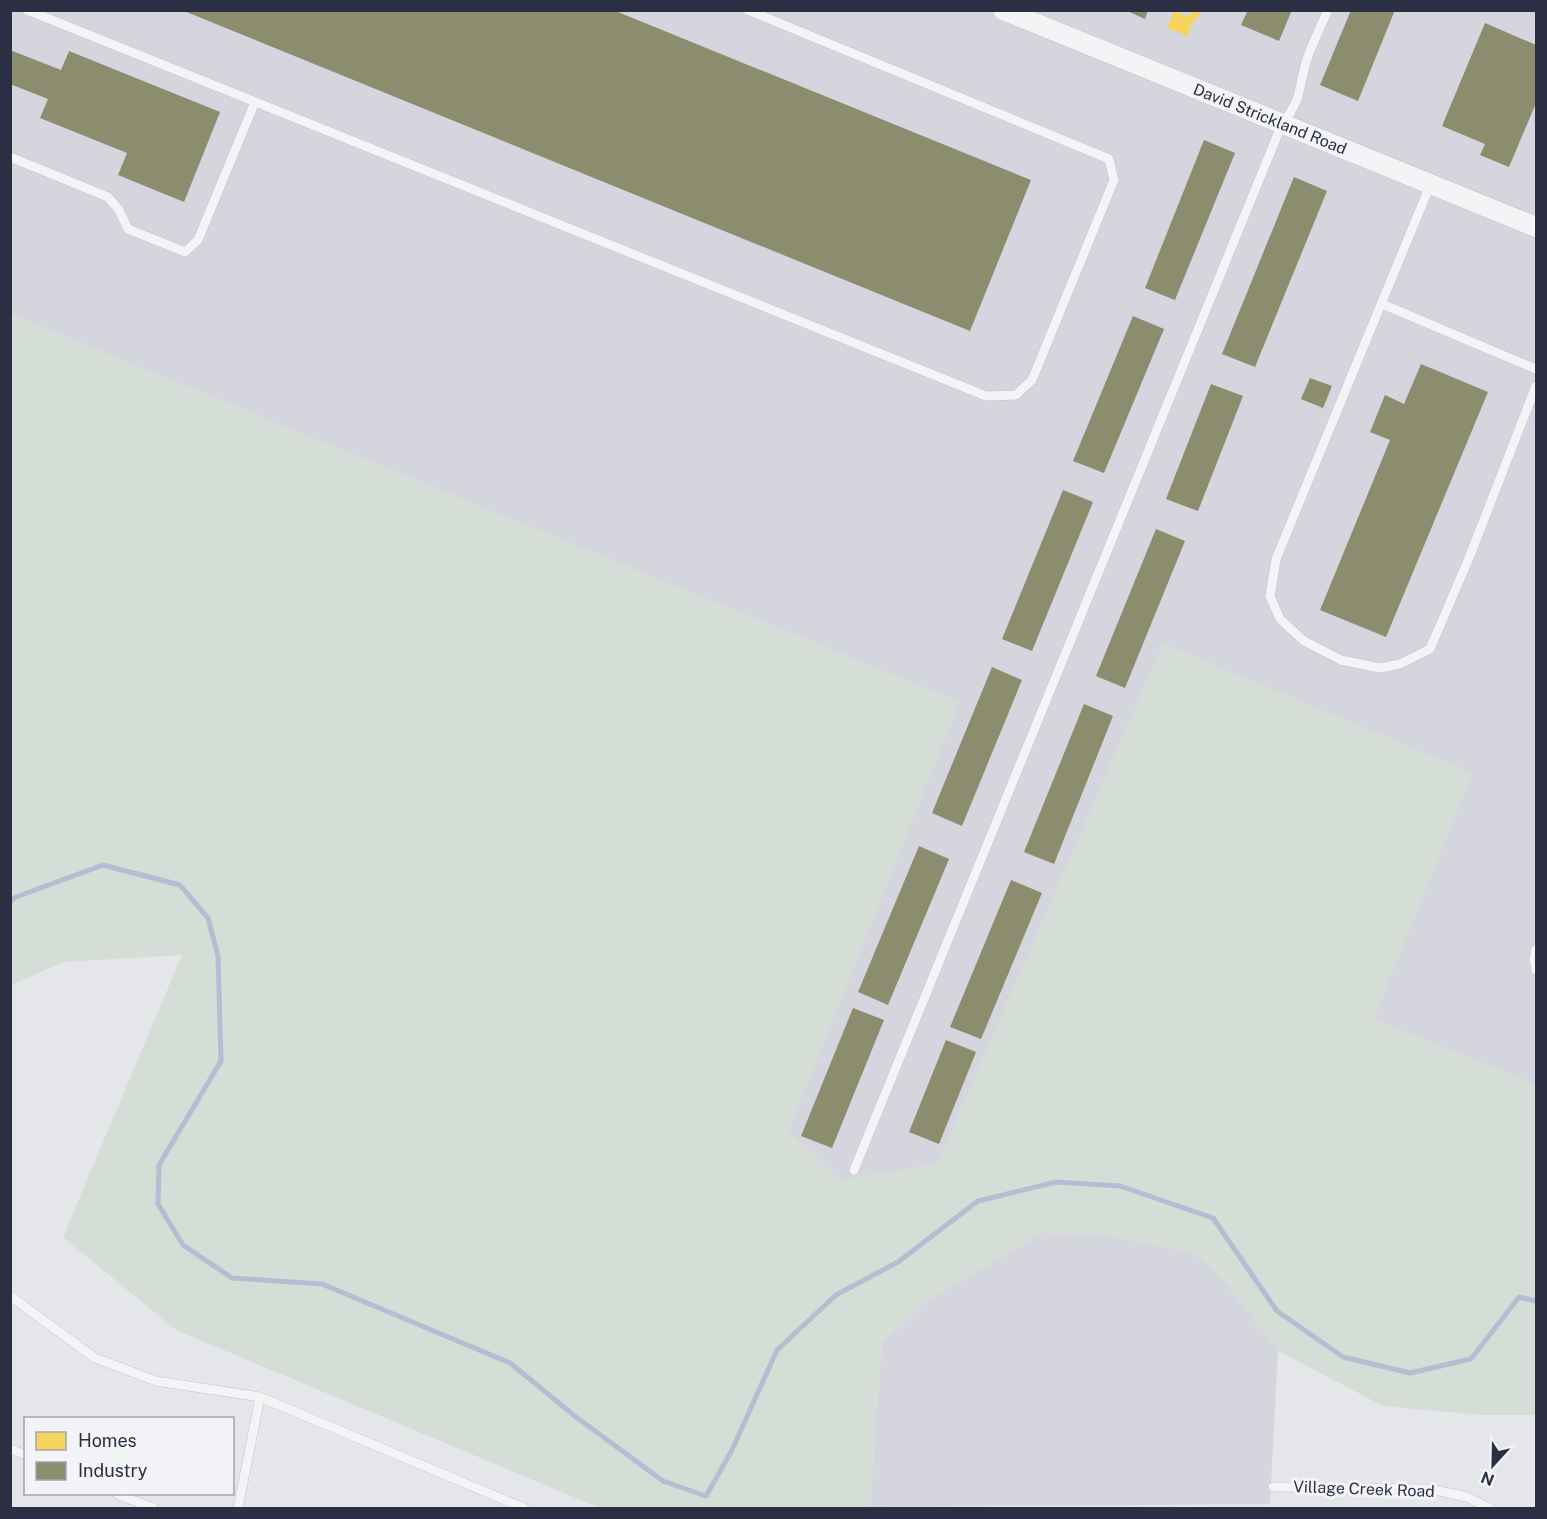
<svg xmlns="http://www.w3.org/2000/svg" width="1547" height="1519" viewBox="0 0 1547 1519" font-family="'Public Sans',sans-serif">
  <style>
    .built { fill: #d4d5dd }
    .green { fill: #d4ddd6 }
    .homes { fill: #f6d55c }
    .industry { fill: #8c8c6e }
    .lines { fill: none; stroke-linecap: round; stroke-linejoin: round }
    .stream { stroke: #b5bdd3; stroke-width: 5 }
    .lane-casing { stroke: #c3c4c8; stroke-width: 10 }
    .street-casing { stroke: #c3c4c8; stroke-width: 21 }
    .lane { stroke: #f4f4f6; stroke-width: 9 }
    .street { stroke: #f4f4f6; stroke-width: 20 }
    .labels { text-anchor: middle; dominant-baseline: central; stroke-width: 6; stroke-linejoin: round; paint-order: stroke }
    .street-label { font-size: 16px; fill: #2c2f43; stroke: #f3f4f8 }
  </style>
  <rect width="100%" height="100%" fill="#e5e6ea"/>
  <path class="built" d="M 10,11 L 1536,11 L 1536,1084 L 1373,1019 L 1472,773 L 1163,644 L 937,1165 L 840,1180 L 788,1131 L 959,702 L 11,315 Z
    M 1042,1233 L 1098,1234 L 1195,1253 L 1227,1284 L 1278,1351 L 1270,1504 L 870,1507 L 882,1343 L 924,1303 Z"/>
  <path class="green" d="M 10,315 L 959,702 L 788,1131 L 840,1180 L 937,1164 L 1163,644 L 1472,773 L 1373,1019 L 1536,1084 L 1536,1415 L 1481,1415 L 1383,1406 L 1278,1351 L 1227,1284 L 1195,1253 L 1098,1234 L 1042,1233 L 924,1303 L 882,1343 L 870,1507 L 600,1508 L 176,1330 L 63,1237 L 182,955 L 64,962 L 11,985 Z"/>
  <path class="homes" d="M 1191,10 L 1201,10 L 1196,21 L 1194,19 L 1187,36 L 1167,28 L 1174,11 L 1189,17 Z"/>
  <path class="industry" d="M 613,10 L 1031,180 L 970,331 L 184,11 Z
    M 1125,10 L 1148,10 L 1145,19 Z
    M 1248,10 L 1292,10 L 1279,41 L 1241,25 Z
    M 1351,10 L 1395,10 L 1358,101 L 1320,85 Z
    M 1485,23 L 1536,45 L 1536,103 L 1509,167 L 1480,155 L 1485,144 L 1442,126 Z
    M 10,50 L 61,70 L 69,51 L 220,112 L 184,202 L 118,175 L 127,153 L 40,118 L 48,99 L 10,84 Z
    M 1204,140 L 1235,153 L 1175,300 L 1145,288 Z
    M 1294,177 L 1327,191 L 1255,367 L 1222,354 Z
    M 1133,316 L 1164,329 L 1104,473 L 1073,461 Z
    M 1421,364 L 1488,392 L 1386,637 L 1320,610 L 1390,440 L 1370,432 L 1385,395 L 1404,404 Z
    M 1310,378 L 1332,386 L 1323,408 L 1301,399 Z
    M 1211,384 L 1243,396 L 1198,511 L 1166,499 Z
    M 1063,490 L 1093,502 L 1032,651 L 1002,639 Z
    M 1156,529 L 1185,541 L 1125,688 L 1096,676 Z
    M 992,667 L 1022,680 L 962,826 L 932,813 Z
    M 1084,704 L 1113,716 L 1054,864 L 1024,852 Z
    M 919,846 L 949,859 L 888,1005 L 858,992 Z
    M 1011,880 L 1042,893 L 981,1039 L 950,1027 Z
    M 853,1008 L 884,1020 L 832,1148 L 801,1136 Z
    M 946,1040 L 976,1052 L 939,1144 L 909,1132 Z"/>
  <g class="lines">
    <path class="stream" d="M 10,901 L 16,897 L 103,865 L 180,885 L 208,918 L 218,956 L 221,1061 L 159,1165 L 158,1204 L 183,1245 L 232,1278 L 322,1284 L 510,1363 L 576,1417 L 663,1481 L 706,1496 L 732,1450 L 777,1350 L 836,1295 L 898,1262 L 978,1201 L 1056,1182 L 1120,1186 L 1213,1218 L 1277,1311 L 1343,1357 L 1410,1373 L 1471,1359 L 1519,1297 L 1536,1301"/>
    <g class="lane-casing">
      <path id="lane" d="M 27,10 L 986,396 L 1016,395 L 1032,380 L 1114,180 L 1109,159 L 748,10
        M 10,157 L 108,197 L 119,210 L 128,229 L 185,252 L 198,240 L 255,102
        M 1431,183 L 1276,559 L 1270,596 L 1280,619 L 1304,641 L 1341,660 L 1380,668 L 1400,664 L 1430,649 L 1469,558 L 1536,386
        M 1382,304 L 1536,369
        M 1536,949 L 1534,958 L 1536,970
        M 854,1170 L 1282,124 C 1303,98 1298,88 1307,59 C 1313,42 1321,26 1328,10
        M 10,1296 L 95,1358 L 156,1381 L 260,1397
        M 10,1449 L 26,1455
        M 1273,1487 L 1431,1489 L 1467,1497 L 1489,1508
        M 117,1494 L 153,1508
        M 238,1508 L 260,1397 L 524,1508"/>
    </g>
    <g class="street-casing">
      <path id="street" d="M 1003,10 L 1536,227"/>
    </g>
    <use href="#lane" class="lane"/>
    <use href="#street" class="street"/>
  </g>
  <g class="labels">
    <g class="street-label">
      <text transform="translate(1270 119) rotate(22)">David Strickland Road</text>
      <text transform="translate(1364 1489) rotate(2)">Village Creek Road</text>
    </g>
  </g>
  <rect width="1547" height="1519" fill="none" stroke="#2c2f43" stroke-width="24"/>
  <rect x="24" y="1417" width="210" height="78" fill="#f3f4f8" stroke="#a3a5b0" stroke-width="1.5"/>
  <rect x="36" y="1432" width="30" height="18" fill="#f6d55c" stroke="#a3a5b0" stroke-width="1.5"/>
  <text x="78" y="1447" font-size="18" fill="#2c2f43">Homes</text>
  <rect x="36" y="1462" width="30" height="18" fill="#8c8c6e" stroke="#a3a5b0" stroke-width="1.5"/>
  <text x="78" y="1477" font-size="18" fill="#2c2f43">Industry</text>
  <g transform="translate(1493 1465) rotate(202)" stroke="#f3f4f8" stroke-width="4.5" paint-order="stroke">
  <path d="M0-4.5L10 22L0 15L-10 22Z" fill="#2c2f43"/>
  <text y="-9" font-size="16" font-weight="bold" text-anchor="middle" fill="#2c2f43">N</text>
  </g>
</svg>
